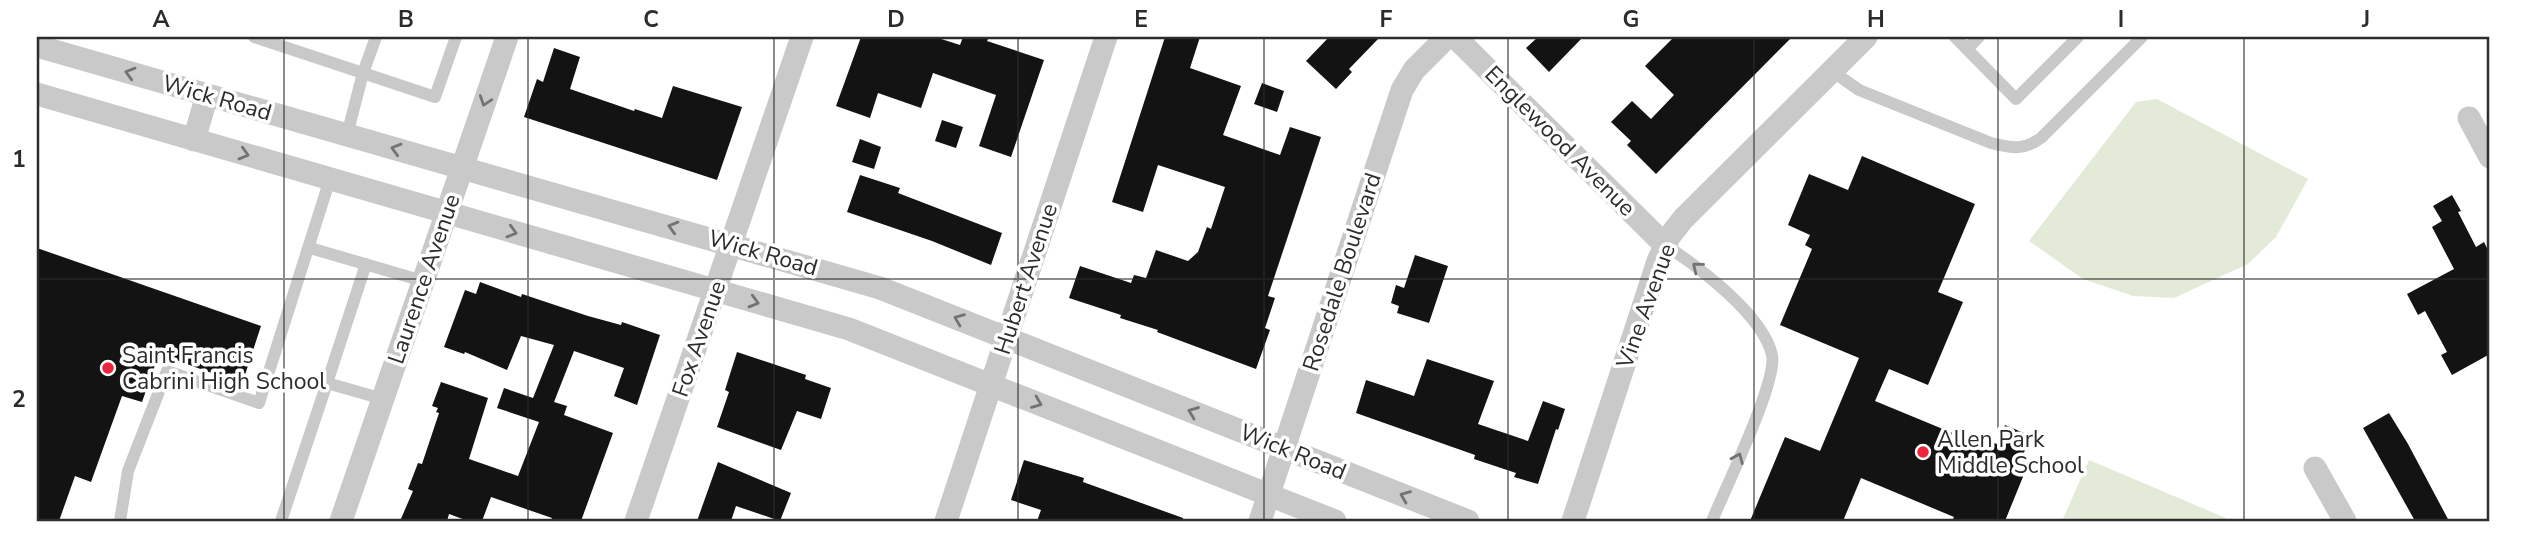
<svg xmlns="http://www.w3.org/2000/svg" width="2527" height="558" viewBox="0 0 2527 558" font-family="'Nunito Sans',sans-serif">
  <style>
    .green { fill: #e3ebd8 }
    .building { fill: #131313 }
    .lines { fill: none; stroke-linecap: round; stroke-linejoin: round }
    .service { stroke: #c9c9c9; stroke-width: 12 }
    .minor { stroke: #c9c9c9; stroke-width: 23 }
    .oneway { stroke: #737373 }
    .grid { fill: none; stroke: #2c2c2c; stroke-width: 2; stroke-opacity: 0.55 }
    .poi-dot { fill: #ed243b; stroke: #fff; stroke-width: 2.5 }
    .labels { text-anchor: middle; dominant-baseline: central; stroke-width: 7; stroke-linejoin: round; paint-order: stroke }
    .street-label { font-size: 23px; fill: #2c2c2c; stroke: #fff }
    .poi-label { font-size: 23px; fill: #2c2c2c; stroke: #fff; text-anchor: start }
    .neatline { fill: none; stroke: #2c2c2c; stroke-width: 2.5 }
    .grid-label { font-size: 23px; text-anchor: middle; font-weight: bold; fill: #2c2c2c }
  </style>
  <rect width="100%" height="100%" fill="#fff"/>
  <path class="green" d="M 2157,99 L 2308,179 L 2276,237 L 2248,264 L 2174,298 L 2133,296 L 2083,279 L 2029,241 L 2136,102 Z
    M 2089,460 L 2233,521 L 2062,521 Z"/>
  <path class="building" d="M 861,37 L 935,37 L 960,45 L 963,37 L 989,37 L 987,41 L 1044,60 L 1011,157 L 979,146 L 996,95 L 933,73 L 921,108 L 878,93 L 870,118 L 836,106 Z
    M 1165,37 L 1200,37 L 1190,68 L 1241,86 L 1223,135 L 1280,155 L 1290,127 L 1321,137 L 1268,296 L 1275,298 L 1265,328 L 1270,330 L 1256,369 L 1157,332 L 1158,330 L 1120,318 L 1121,315 L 1069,298 L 1080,266 L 1131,283 L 1134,275 L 1146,278 L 1156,250 L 1188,261 L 1198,252 L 1207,227 L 1211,229 L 1225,187 L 1158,165 L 1143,212 L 1112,202 Z
    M 1329,37 L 1380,37 L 1349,69 L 1352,72 L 1336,89 L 1306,61 Z
    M 1538,37 L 1583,37 L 1549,72 L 1526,48 Z
    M 1674,37 L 1792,37 L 1656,174 L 1627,145 L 1631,141 L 1611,122 L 1632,101 L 1651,119 L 1674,95 L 1645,66 Z
    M 554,48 L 580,57 L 570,89 L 634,111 L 635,109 L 662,118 L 673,86 L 742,107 L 717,180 L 524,117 L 537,79 L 543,82 Z
    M 1262,83 L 1284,91 L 1277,112 L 1254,104 Z
    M 942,120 L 963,127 L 956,148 L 935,141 Z
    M 860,139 L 881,147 L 874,169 L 852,162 Z
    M 1862,156 L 1975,204 L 1938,292 L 1963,302 L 1928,385 L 1889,369 L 1875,401 L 1984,446 L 1986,440 L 1997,444 L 2005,425 L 2031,436 L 2019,464 L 2027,467 L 2005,521 L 1952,521 L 1954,517 L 1861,478 L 1843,521 L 1750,521 L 1785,437 L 1820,451 L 1859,358 L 1780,325 L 1812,249 L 1805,245 L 1810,235 L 1788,225 L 1809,174 L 1848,190 Z
    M 860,175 L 900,188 L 898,193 L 1002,233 L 991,265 L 932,241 L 847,212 Z
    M 2452,195 L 2461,211 L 2458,212 L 2476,247 L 2484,242 L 2490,254 L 2490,354 L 2452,375 L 2441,355 L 2447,352 L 2425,311 L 2418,315 L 2407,294 L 2454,269 L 2432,227 L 2442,221 L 2433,206 Z
    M 37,248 L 261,326 L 242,384 L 159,354 L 142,402 L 122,396 L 91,482 L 75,476 L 59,521 L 37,521 Z
    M 1415,255 L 1448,266 L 1429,323 L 1397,313 L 1399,306 L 1391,303 L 1396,285 L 1404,288 Z
    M 480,282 L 521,297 L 522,294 L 588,316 L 621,325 L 622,322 L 660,335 L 637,405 L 614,396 L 624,368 L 574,351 L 554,402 L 567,406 L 564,415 L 613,433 L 581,521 L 551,521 L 552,518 L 491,497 L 482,521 L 468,521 L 449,514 L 447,521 L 400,521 L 413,491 L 408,489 L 418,463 L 422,464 L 439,413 L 436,412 L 438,408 L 432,406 L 441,382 L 488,398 L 469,459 L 518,476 L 539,422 L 497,408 L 504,388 L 533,398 L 554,345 L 521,336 L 507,370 L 465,352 L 464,354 L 444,347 L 465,290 L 476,294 Z
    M 737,352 L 806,375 L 805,379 L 831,388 L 821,419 L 797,411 L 781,450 L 717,427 L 729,392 L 725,390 Z
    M 1427,359 L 1494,381 L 1478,424 L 1528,441 L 1543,401 L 1565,409 L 1558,430 L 1556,429 L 1538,484 L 1514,477 L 1516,473 L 1474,459 L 1475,455 L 1356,413 L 1366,380 L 1414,396 Z
    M 2389,413 L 2408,444 L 2449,521 L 2415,521 L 2363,428 Z
    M 1024,460 L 1084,478 L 1083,482 L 1183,518 L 1183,521 L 1037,521 L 1041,510 L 1011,500 Z
    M 718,462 L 791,493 L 780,521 L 736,506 L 731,521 L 697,521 Z"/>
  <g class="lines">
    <path class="service" d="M 254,37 L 363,73 L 347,135
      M 376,37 L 363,73 L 435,97 L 456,37
      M 1955,37 L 2016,99 L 2078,37
      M 1967,49 L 1979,37
      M 1832,71 L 1859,90 L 1991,143 C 2011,148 2023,151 2041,138 L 2142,37
      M 1665,245 C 1699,267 1763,315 1772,355 C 1778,381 1724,491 1712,521
      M 310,248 L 423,281
      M 327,383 L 366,264
      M 120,521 L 128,471 L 167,371 L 259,403 L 330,179
      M 281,521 L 327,383 L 383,399"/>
    <path class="minor" d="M 1455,37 L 1665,245
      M 37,46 L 880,288 L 1468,521
      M 37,94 L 849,329 L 1335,521
      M 2469,118 L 2490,157
      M 194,140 L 207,95
      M 2315,468 L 2345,521
      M 341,521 L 507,37
      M 636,521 L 802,37
      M 946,521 L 1106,37
      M 1260,521 L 1402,90 L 1414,70 L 1447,37
      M 1573,521 L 1658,261 L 1669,237 L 1683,219 L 1866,37"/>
  </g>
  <defs><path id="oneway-chevron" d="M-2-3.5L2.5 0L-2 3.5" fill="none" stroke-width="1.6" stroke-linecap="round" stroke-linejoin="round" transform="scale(1.75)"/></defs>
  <g class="oneway">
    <use href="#oneway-chevron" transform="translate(130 73) rotate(-164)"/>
    <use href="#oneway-chevron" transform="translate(485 101) rotate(109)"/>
    <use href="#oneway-chevron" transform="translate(396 149) rotate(-164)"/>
    <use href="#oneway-chevron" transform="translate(244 154) rotate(16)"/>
    <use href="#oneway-chevron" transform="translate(673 227) rotate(-164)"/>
    <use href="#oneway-chevron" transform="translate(512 232) rotate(16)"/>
    <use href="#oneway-chevron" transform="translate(1697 267) rotate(-141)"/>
    <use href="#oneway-chevron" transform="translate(754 302) rotate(16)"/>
    <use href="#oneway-chevron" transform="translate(959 319) rotate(-158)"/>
    <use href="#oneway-chevron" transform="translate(1037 403) rotate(22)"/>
    <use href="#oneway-chevron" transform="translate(1193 412) rotate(-159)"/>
    <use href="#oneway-chevron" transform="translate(1738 458) rotate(-67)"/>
    <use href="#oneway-chevron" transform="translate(1405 496) rotate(-158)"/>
  </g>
  <path class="grid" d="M 284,37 L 284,521M 528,37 L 528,521M 774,37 L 774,521M 1018,37 L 1018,521M 1264,37 L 1264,521M 1508,37 L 1508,521M 1754,37 L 1754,521M 1998,37 L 1998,521M 2244,37 L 2244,521M 37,279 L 2490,279"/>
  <g class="poi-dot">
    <circle cx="108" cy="368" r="7"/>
    <circle cx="1923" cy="452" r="7"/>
  </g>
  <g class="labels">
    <g class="street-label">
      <text transform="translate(217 98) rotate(16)">Wick Road</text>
      <text transform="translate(1560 141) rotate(45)">Englewood Avenue</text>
      <text transform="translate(763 253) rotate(16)">Wick Road</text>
      <text transform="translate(1342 272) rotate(-72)">Rosedale Boulevard</text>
      <text transform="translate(424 279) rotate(-71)">Laurence Avenue</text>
      <text transform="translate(1026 279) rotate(-72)">Hubert Avenue</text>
      <text transform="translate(1646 306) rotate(-70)">Vine Avenue</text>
      <text transform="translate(699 339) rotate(-71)">Fox Avenue</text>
      <text transform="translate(1293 452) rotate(22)">Wick Road</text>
    </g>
    <g class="poi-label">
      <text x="122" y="355">Saint Francis<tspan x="122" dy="26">Cabrini High School</tspan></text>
      <text x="1937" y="439">Allen Park<tspan x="1937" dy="26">Middle School</tspan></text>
    </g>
  </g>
  <rect width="2527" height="558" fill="none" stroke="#ffffff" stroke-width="77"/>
  <rect x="38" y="38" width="2450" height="482" class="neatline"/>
  <g class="grid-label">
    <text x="161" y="27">A</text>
    <text x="406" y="27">B</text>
    <text x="651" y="27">C</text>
    <text x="896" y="27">D</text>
    <text x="1141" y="27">E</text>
    <text x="1386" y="27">F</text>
    <text x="1631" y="27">G</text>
    <text x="1876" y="27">H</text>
    <text x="2121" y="27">I</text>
    <text x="2366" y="27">J</text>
    <text x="19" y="167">1</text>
    <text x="19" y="407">2</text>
  </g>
</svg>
